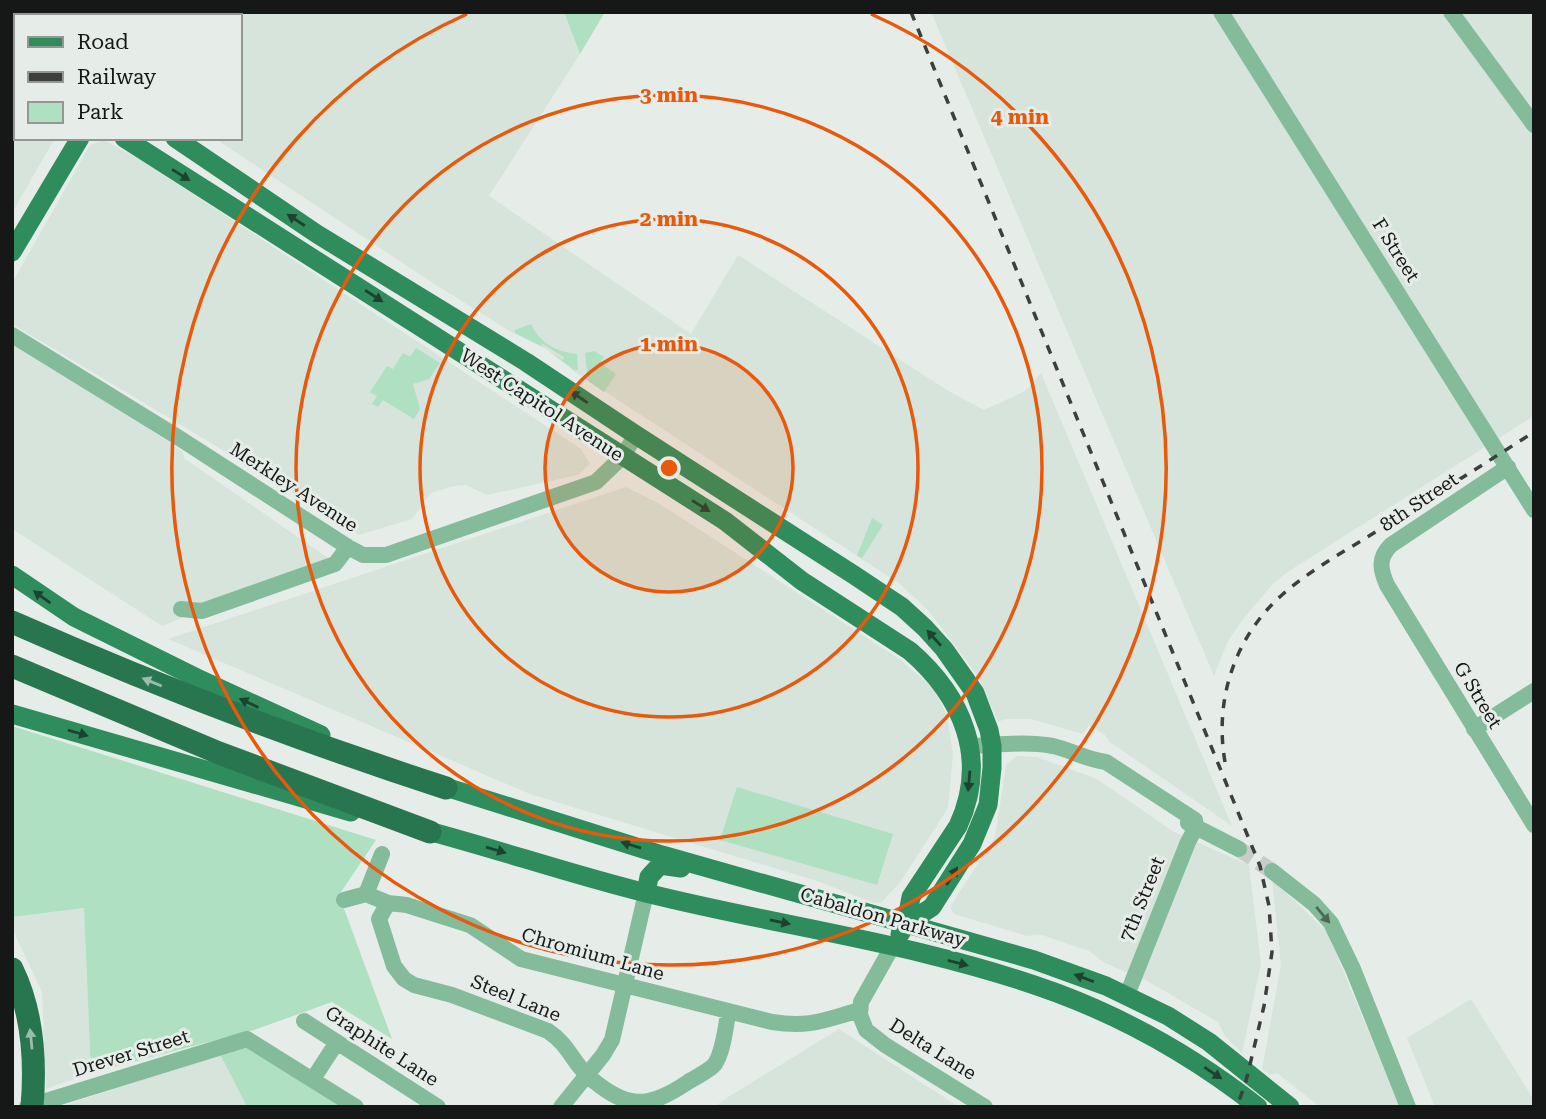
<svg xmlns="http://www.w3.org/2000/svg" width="1546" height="1119" viewBox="0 0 1546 1119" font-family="'Roboto Serif',serif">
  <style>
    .built { fill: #d6e4db }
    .green { fill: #aee0c1 }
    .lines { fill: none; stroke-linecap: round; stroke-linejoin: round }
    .minor-tunnel { stroke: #c7cdc9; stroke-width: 16; stroke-dasharray: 16 8; stroke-linecap: butt }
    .minor { stroke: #84bb9a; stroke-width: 16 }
    .major { stroke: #2f8c5d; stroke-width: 19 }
    .highway { stroke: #28764f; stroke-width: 23 }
    .rail { stroke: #3c3f3d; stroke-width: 3.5; stroke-dasharray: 9 9; stroke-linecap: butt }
    .highway-bridge { stroke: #28764f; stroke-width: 23 }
    .oneway { fill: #1f4130 }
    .oneway2 { fill: #9abdab }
    .oneway3 { fill: #4d6a58 }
    .ring { fill: none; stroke: #e8590c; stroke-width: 3.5 }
    .labels { text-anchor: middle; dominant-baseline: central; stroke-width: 6; stroke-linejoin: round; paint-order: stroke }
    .street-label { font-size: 19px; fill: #161817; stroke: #e6ede8 }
    .centre { fill: #e8590c; stroke: #e6ede8; stroke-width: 3.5 }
    .ring-label { font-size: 21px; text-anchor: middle; font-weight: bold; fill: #e8590c; stroke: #e6ede8; stroke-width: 6; stroke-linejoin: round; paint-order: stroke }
  </style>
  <rect width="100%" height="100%" fill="#e6ede8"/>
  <path class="built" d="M 32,12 L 166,12 L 162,16 L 36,16 Z
    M 229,12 L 564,12 L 580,54 L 489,196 L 691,334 L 738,255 L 950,392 L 984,410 L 1025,391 L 1041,373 L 1232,826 L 1110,742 L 1105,735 L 1089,725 L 1083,734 L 1031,719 L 1005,719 L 998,722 L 978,676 L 928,610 L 900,584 L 575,372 L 546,349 L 513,333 L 433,283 L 214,138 L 240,138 L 240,16 L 225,16 Z
    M 931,12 L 1534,12 L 1534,416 L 1286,573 L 1272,585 L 1243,619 L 1228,641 L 1214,676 Z
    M 12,67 L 16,70 L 16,138 L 55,138 L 12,213 Z
    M 104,140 L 144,162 L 581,449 L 590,464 L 578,475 L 487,495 L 466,485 L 454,486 L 431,493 L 412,519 L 359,535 L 266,476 L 12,324 L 12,283 L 90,145 Z
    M 12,343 L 166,440 L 183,452 L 184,458 L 328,558 L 162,626 L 12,529 Z
    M 626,487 L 660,504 L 901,660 L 934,689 L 947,715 L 953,755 L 948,808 L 901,881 L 882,902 L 874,903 L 817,881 L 530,794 L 168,639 Z
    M 1017,756 L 1037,757 L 1097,779 L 1174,832 L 1249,865 L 1261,964 L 1242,1053 L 1225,1036 L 1218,1022 L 1147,981 L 1105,963 L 1089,951 L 1042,935 L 1027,936 L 954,914 L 950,907 L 995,837 L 1006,765 Z
    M 1272,879 L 1327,932 L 1400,1107 L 1320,1107 L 1277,1073 L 1270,1075 L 1262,1069 L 1281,965 Z
    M 84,908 L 91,1073 L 46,1089 L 42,992 L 12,928 L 12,917 Z
    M 1471,999 L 1534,1100 L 1534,1107 L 1435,1107 L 1407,1038 Z
    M 839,1029 L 959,1107 L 714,1107 L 728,1097 Z
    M 220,1053 L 247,1107 L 60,1107 Z"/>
  <path class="green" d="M 564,12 L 605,12 L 580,54 Z
    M 531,324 C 540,343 556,352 577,354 L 578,370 L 574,370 L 551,352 L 563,360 L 564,357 L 541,343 L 543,347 L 515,333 L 515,330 Z
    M 416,348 L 440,363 L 429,379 L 413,384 L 420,409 L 414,419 L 383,400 L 378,407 L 372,404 L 377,396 L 370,392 L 387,366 L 393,369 L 403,353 L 410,357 Z
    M 594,351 L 604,357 L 600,363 L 616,374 L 604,392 L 588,381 L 585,353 Z
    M 872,518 L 883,525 L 862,558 L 857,556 Z
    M 12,726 L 376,840 L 339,895 L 392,1039 L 332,1002 L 254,1030 L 91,1073 L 84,908 L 12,917 Z
    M 737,787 L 893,834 L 877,885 L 720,840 Z
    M 244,1046 L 344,1107 L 247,1107 L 220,1054 Z"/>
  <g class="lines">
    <path class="minor-tunnel" d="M 1239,849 L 1272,871"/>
    <path class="minor" d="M 1221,12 L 1534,510
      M 1451,12 L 1534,125
      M 12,335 L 176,436 L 348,547 L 363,555 L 386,555 L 596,482 L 622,457 L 636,435
      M 1508,467 L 1391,545 C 1378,558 1380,569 1387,585 L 1534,825
      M 181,609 L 202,611 L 335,564 L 348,547
      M 1474,729 L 1534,691
      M 970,746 C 998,745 1025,741 1053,746 C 1071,750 1087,760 1106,762 L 1195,820 L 1196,827 L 1188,842 L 1127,995
      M 1188,823 L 1239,849
      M 1272,871 L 1314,904 L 1331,923 L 1353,969 L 1408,1107
      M 366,894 L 382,854
      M 344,900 L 366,894 L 388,903
      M 892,947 L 861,1002 L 860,1015 L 866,1030 L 885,1045 L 985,1107
      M 729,1011 C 725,1027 724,1050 715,1064 C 709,1071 696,1077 688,1082 C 647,1110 625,1109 587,1075 C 571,1060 569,1045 548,1031 L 452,995 L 414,985 L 404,979 L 394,966 L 379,919 L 388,903 L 407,905 L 470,925 L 521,959 L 772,1022 C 810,1028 824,1020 860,1010
      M 304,1021 L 438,1107
      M 313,1079 L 337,1042
      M 27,1107 L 247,1039 L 356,1107
      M 561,1107 L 603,1055 L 612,1040 L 646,893"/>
    <path class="major" d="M 18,12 L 21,16
      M 196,16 L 199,12
      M 12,54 L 16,57
      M 124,138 L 725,521 L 802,581 L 910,651 C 963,697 989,759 958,826 L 911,897 L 906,924 L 900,934
      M 175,138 L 317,234 L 526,362 L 636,435 L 854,575 L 902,607 L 925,628 L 944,649 L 975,693 L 989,730 L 992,746 L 992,768 L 988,805 L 972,844 L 932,907 L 906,924
      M 12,252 L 80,138
      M 12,575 L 74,617 L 201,680 L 321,735
      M 12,714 L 351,812
      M 433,783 L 662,855 L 1034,960 L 1106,986 L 1168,1016 L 1209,1042 L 1290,1107
      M 417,828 C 494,848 569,874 646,893 C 782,927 924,944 1057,993 C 1129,1020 1197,1059 1258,1107
      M 646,893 L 649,877 L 660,865 L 681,868"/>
    <path class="highway" d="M 12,622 C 154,685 298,740 446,788
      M 12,666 L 219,753 L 430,832"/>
    <path class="rail" d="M 911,12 L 1260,866 L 1269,906 L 1272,952 L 1264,1006 L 1246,1081 L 1237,1107
      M 1225,762 C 1214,699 1235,636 1283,594 C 1314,567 1351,548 1385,526 C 1435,495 1484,464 1534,432"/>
    <path class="highway-bridge" d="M 12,969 C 33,1012 36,1060 32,1107"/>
  </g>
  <defs><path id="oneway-solid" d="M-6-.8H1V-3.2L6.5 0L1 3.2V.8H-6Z" transform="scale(1.75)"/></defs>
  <g class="oneway">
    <use href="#oneway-solid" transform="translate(181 175) rotate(32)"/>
    <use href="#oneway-solid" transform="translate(296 220) rotate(-147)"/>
    <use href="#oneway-solid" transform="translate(374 296) rotate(33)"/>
    <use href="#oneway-solid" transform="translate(579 397) rotate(-146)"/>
    <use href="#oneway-solid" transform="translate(701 506) rotate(32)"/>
    <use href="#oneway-solid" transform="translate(42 597) rotate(-144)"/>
    <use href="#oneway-solid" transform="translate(934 638) rotate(-132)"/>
    <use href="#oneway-solid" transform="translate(249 703) rotate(-155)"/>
    <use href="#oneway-solid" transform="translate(78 733) rotate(16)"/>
    <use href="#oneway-solid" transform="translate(969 781) rotate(95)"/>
    <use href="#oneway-solid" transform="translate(631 845) rotate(-163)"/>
    <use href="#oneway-solid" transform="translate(496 850) rotate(16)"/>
    <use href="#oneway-solid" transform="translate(952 876) rotate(-58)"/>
    <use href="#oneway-solid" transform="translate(780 922) rotate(12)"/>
    <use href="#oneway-solid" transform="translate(958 963) rotate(14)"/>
    <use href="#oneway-solid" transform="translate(1084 978) rotate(-159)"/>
    <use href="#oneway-solid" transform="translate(1213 1073) rotate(34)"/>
  </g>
  <g class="oneway2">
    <use href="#oneway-solid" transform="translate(152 682) rotate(-158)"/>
    <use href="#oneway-solid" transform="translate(31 1039) rotate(-96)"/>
  </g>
  <use class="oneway3" href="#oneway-solid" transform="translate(1323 915) rotate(50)"/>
  <circle cx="669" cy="468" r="124" fill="#e8590c" fill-opacity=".12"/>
  <g class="ring">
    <circle cx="669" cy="468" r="124"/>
    <circle cx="669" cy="468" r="249"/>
    <circle cx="669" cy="468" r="373"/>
    <path d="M871 14A497 497 0 1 1 467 14"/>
  </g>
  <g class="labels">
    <g class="street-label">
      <text transform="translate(1396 250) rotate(58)">F Street</text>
      <text transform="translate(542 405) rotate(33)">West Capitol Avenue</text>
      <text transform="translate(294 487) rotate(33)">Merkley Avenue</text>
      <text transform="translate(1419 502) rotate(-34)">8th Street</text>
      <text transform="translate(1478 695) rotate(59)">G Street</text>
      <text transform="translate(1142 899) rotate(-68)">7th Street</text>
      <text transform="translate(883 917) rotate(16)">Cabaldon Parkway</text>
      <text transform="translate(593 954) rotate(16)">Chromium Lane</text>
      <text transform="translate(516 998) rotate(22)">Steel Lane</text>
      <text transform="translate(382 1046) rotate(33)">Graphite Lane</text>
      <text transform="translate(933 1049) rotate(32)">Delta Lane</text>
      <text transform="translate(131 1053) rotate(-17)">Drever Street</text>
    </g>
  </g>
  <circle cx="669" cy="468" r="10" class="centre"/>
  <g class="ring-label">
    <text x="669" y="102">3 min</text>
    <text x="1020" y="124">4 min</text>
    <text x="669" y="226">2 min</text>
    <text x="669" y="351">1 min</text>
  </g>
  <rect width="1546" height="1119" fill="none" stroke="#161817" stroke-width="28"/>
  <rect x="14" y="14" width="228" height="126" fill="#e6ede8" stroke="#939894" stroke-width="2"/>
  <rect x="28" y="37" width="35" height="10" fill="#2f8c5d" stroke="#939894" stroke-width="2"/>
  <text x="77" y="49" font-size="21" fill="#161817">Road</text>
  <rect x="28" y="72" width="35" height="10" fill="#3c3f3d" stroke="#939894" stroke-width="2"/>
  <text x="77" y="84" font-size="21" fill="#161817">Railway</text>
  <rect x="28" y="102" width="35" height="21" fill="#aee0c1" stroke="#939894" stroke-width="2"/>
  <text x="77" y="119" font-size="21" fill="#161817">Park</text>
</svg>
